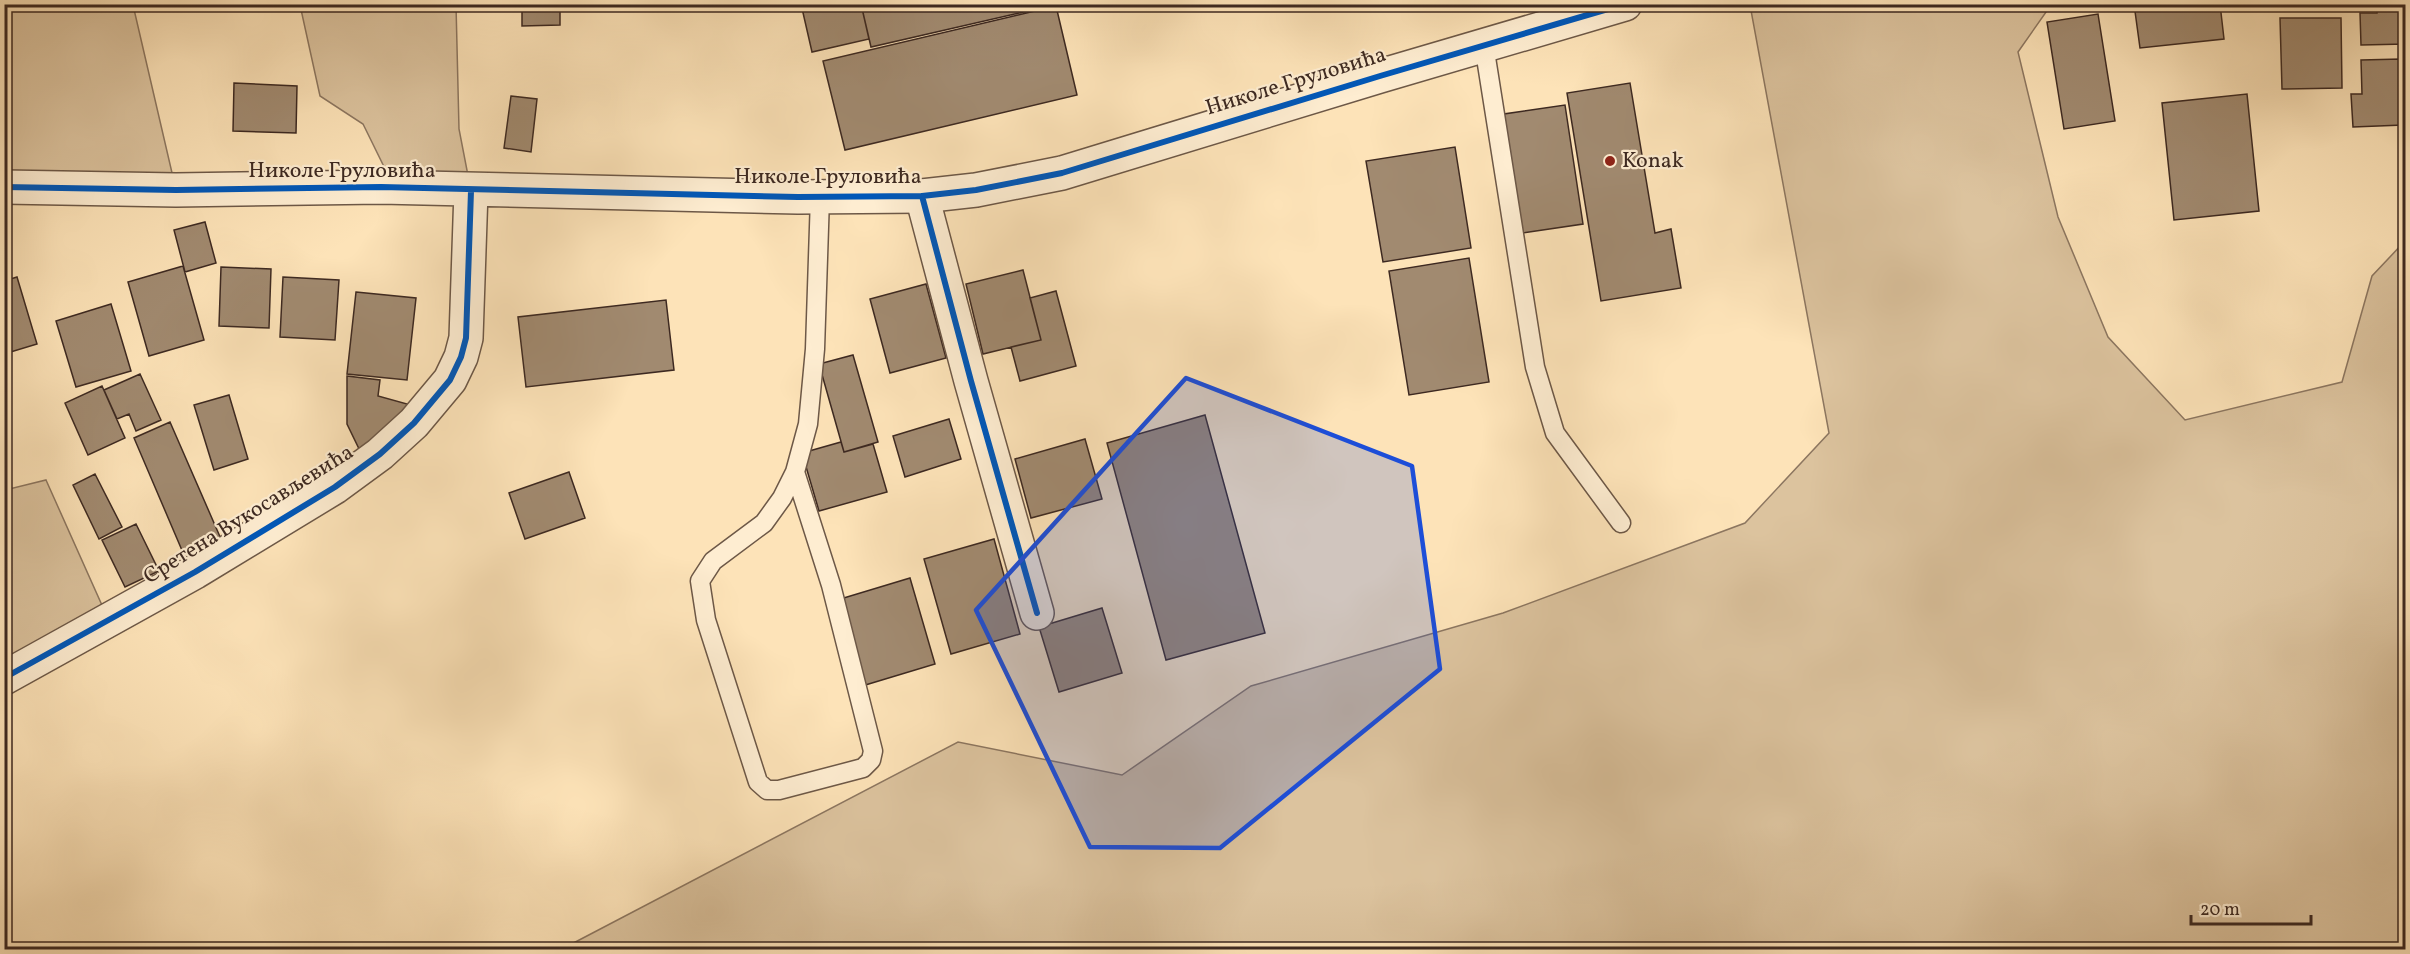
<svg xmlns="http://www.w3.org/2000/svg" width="2410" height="954" viewBox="0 0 2410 954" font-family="Vollkorn,serif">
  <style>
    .green { fill: #dcc39e; stroke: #8c7660; stroke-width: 1.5 }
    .building { fill: #a18a70; stroke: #3d2921; stroke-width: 1.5 }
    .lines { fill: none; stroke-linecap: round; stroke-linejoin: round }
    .service-casing { stroke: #6d5847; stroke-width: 21 }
    .minor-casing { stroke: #6d5847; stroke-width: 36 }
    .tertiary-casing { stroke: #6d5847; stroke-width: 36 }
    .service { stroke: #feedd1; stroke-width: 18 }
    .minor { stroke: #feedd1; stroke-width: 33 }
    .tertiary { stroke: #feedd1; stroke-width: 33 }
    .cycleway-casing { stroke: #feedd1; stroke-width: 10 }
    .cycleway { stroke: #0057b8; stroke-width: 6 }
    .marked { fill: #1d4ed8; fill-opacity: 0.2; stroke: #1d4ed8; stroke-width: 4.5; stroke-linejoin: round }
    .poi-dot { fill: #8f2418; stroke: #feedd1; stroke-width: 2 }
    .labels { text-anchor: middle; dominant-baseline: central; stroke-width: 4.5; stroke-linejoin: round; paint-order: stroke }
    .street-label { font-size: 22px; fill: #3d2921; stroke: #feedd1 }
    .poi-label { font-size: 22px; fill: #3d2921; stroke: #feedd1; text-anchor: start }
  </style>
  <rect width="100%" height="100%" fill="#fde3b8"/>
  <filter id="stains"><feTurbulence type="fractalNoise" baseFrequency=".00333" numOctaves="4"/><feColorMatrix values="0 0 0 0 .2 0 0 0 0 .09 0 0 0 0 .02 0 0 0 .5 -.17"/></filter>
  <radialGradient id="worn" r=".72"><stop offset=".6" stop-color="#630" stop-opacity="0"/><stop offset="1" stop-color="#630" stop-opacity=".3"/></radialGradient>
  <path class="green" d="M 5,5 L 133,5 L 176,190 L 5,187 Z
    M 300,5 L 456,5 L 459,129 L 471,191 L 394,187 L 363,124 L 320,96 Z
    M 1750,5 L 2051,5 L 2018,52 L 2058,217 L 2108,337 L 2185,420 L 2342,382 L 2372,276 L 2405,241 L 2405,949 L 562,949 L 958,742 L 1122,775 L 1251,686 L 1503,613 L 1745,523 L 1829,433 Z
    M 46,480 L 109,621 L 5,672 L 5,490 Z"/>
  <path class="building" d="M 522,4 L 560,4 L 560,25 L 522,26 Z
    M 801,4 L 861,4 L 869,39 L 812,52 Z
    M 861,4 L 1053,4 L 1054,5 L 871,47 Z
    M 2134,4 L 2220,4 L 2224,39 L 2140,48 Z
    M 2377,4 L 2406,4 L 2406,44 L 2361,45 L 2360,13 L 2377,13 Z
    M 1056,6 L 1077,95 L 845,150 L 823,61 Z
    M 2098,14 L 2115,121 L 2064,129 L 2047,22 Z
    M 2280,18 L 2341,18 L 2342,88 L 2282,89 Z
    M 2401,59 L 2403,125 L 2353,127 L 2351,94 L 2362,94 L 2361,60 Z
    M 234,83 L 297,86 L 296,133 L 233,131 Z
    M 1630,83 L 1655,233 L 1671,229 L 1681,288 L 1601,301 L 1567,93 Z
    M 2247,94 L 2259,211 L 2174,220 L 2162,103 Z
    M 511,96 L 537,99 L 531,152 L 504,148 Z
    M 1565,105 L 1583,224 L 1522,233 L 1504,114 Z
    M 1455,147 L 1471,248 L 1383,262 L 1366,161 Z
    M 205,222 L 216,263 L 185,272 L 174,230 Z
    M 1469,258 L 1489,382 L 1409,395 L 1389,271 Z
    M 183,266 L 204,340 L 149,356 L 128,282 Z
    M 221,267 L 271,269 L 269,328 L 219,326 Z
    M 1023,270 L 1041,340 L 983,354 L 966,284 Z
    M 17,277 L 37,344 L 4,354 L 4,281 Z
    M 283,277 L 339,280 L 335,340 L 280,337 Z
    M 926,284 L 946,358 L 890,373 L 870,299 Z
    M 1056,291 L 1076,366 L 1020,381 L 1011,347 L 1041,340 L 1030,298 Z
    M 356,292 L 416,298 L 407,380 L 347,374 Z
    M 666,300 L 674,370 L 526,387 L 518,317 Z
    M 111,304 L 131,371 L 76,387 L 56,321 Z
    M 853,355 L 878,442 L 844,452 L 819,364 Z
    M 140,374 L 161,420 L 136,431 L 129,414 L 117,419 L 104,390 Z
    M 347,376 L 380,380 L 378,396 L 418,407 L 363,457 L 347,424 Z
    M 102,386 L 125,438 L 88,455 L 65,403 Z
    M 229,395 L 248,459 L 214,470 L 194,405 Z
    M 1205,415 L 1265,633 L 1166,660 L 1107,443 Z
    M 949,419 L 961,459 L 905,477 L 893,436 Z
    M 170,422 L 221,539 L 184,555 L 134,438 Z
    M 1085,439 L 1102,499 L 1031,518 L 1015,459 Z
    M 841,442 L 844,452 L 873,444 L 887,492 L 819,511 L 802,453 Z
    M 569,472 L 585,518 L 525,539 L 509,493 Z
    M 95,474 L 122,527 L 99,539 L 73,485 Z
    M 136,524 L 159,571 L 125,587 L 102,540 Z
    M 994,539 L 1020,634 L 951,654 L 924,559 Z
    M 910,578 L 935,664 L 862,686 L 837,600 Z
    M 1102,608 L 1122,673 L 1059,692 L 1039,627 Z"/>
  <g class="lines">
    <g class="service-casing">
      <path id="service" d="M 1484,45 L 1535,367 L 1555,433 L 1621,523
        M 795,472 L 831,585 L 873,751 L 871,760 L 863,768 L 779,790 L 767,790 L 758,782 L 706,620 L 700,581 L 713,561 L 764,523 L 782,498 L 795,472 L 808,424 L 815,349 L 820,197"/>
    </g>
    <g class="minor-casing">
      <path id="minor" d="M 922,196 L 971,381 L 1037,613"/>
    </g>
    <g class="tertiary-casing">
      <path id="tertiary" d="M 4,187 L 176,190 L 381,187 L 798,197 L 922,196 L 976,190 L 1062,173 L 1380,76 L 1625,4
        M 4,678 L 195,572 L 335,487 L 380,454 L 414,423 L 450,380 L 461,357 L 466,338 L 471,191"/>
    </g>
    <use href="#service" class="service"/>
    <use href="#minor" class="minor"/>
    <use href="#tertiary" class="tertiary"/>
    <g class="cycleway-casing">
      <path id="cycleway" d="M 4,187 L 176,190 L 381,187 L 798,197 L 922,196 L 976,190 L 1062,173 L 1380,76 L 1625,4
        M 922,196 L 971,381 L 1037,613
        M 4,678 L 195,572 L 335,487 L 380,454 L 414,423 L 450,380 L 461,357 L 466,338 L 471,191"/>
    </g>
    <use href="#cycleway" class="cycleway"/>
  </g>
  <path class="marked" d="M 1186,378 L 1412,466 L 1440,669 L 1220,848 L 1090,847 L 976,610 Z"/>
  <circle class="poi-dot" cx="1610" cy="161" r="6"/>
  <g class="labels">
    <g class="street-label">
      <text transform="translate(1296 82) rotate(-17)">Николе Груловића</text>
      <text x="342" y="171">Николе Груловића</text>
      <text x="828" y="177">Николе Груловића</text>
      <text transform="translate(249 515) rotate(-32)">Сретена Вукосављевића</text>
    </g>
    <g class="poi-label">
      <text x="1622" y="161">Konak</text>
    </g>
  </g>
  <rect width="2410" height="954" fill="none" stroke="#fde3b8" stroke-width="24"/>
  <rect x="6" y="6" width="2398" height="942" fill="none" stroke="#3d2921" stroke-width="3"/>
  <rect x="12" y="12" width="2386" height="930" fill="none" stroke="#3d2921" stroke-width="1.5"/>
  <path d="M2191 915v9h120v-9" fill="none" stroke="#3d2921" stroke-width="3"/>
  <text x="2200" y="915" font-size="18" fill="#3d2921" stroke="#feedd1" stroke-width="4.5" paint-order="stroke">20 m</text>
  <rect width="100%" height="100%" filter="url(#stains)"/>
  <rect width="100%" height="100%" fill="url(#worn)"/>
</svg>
